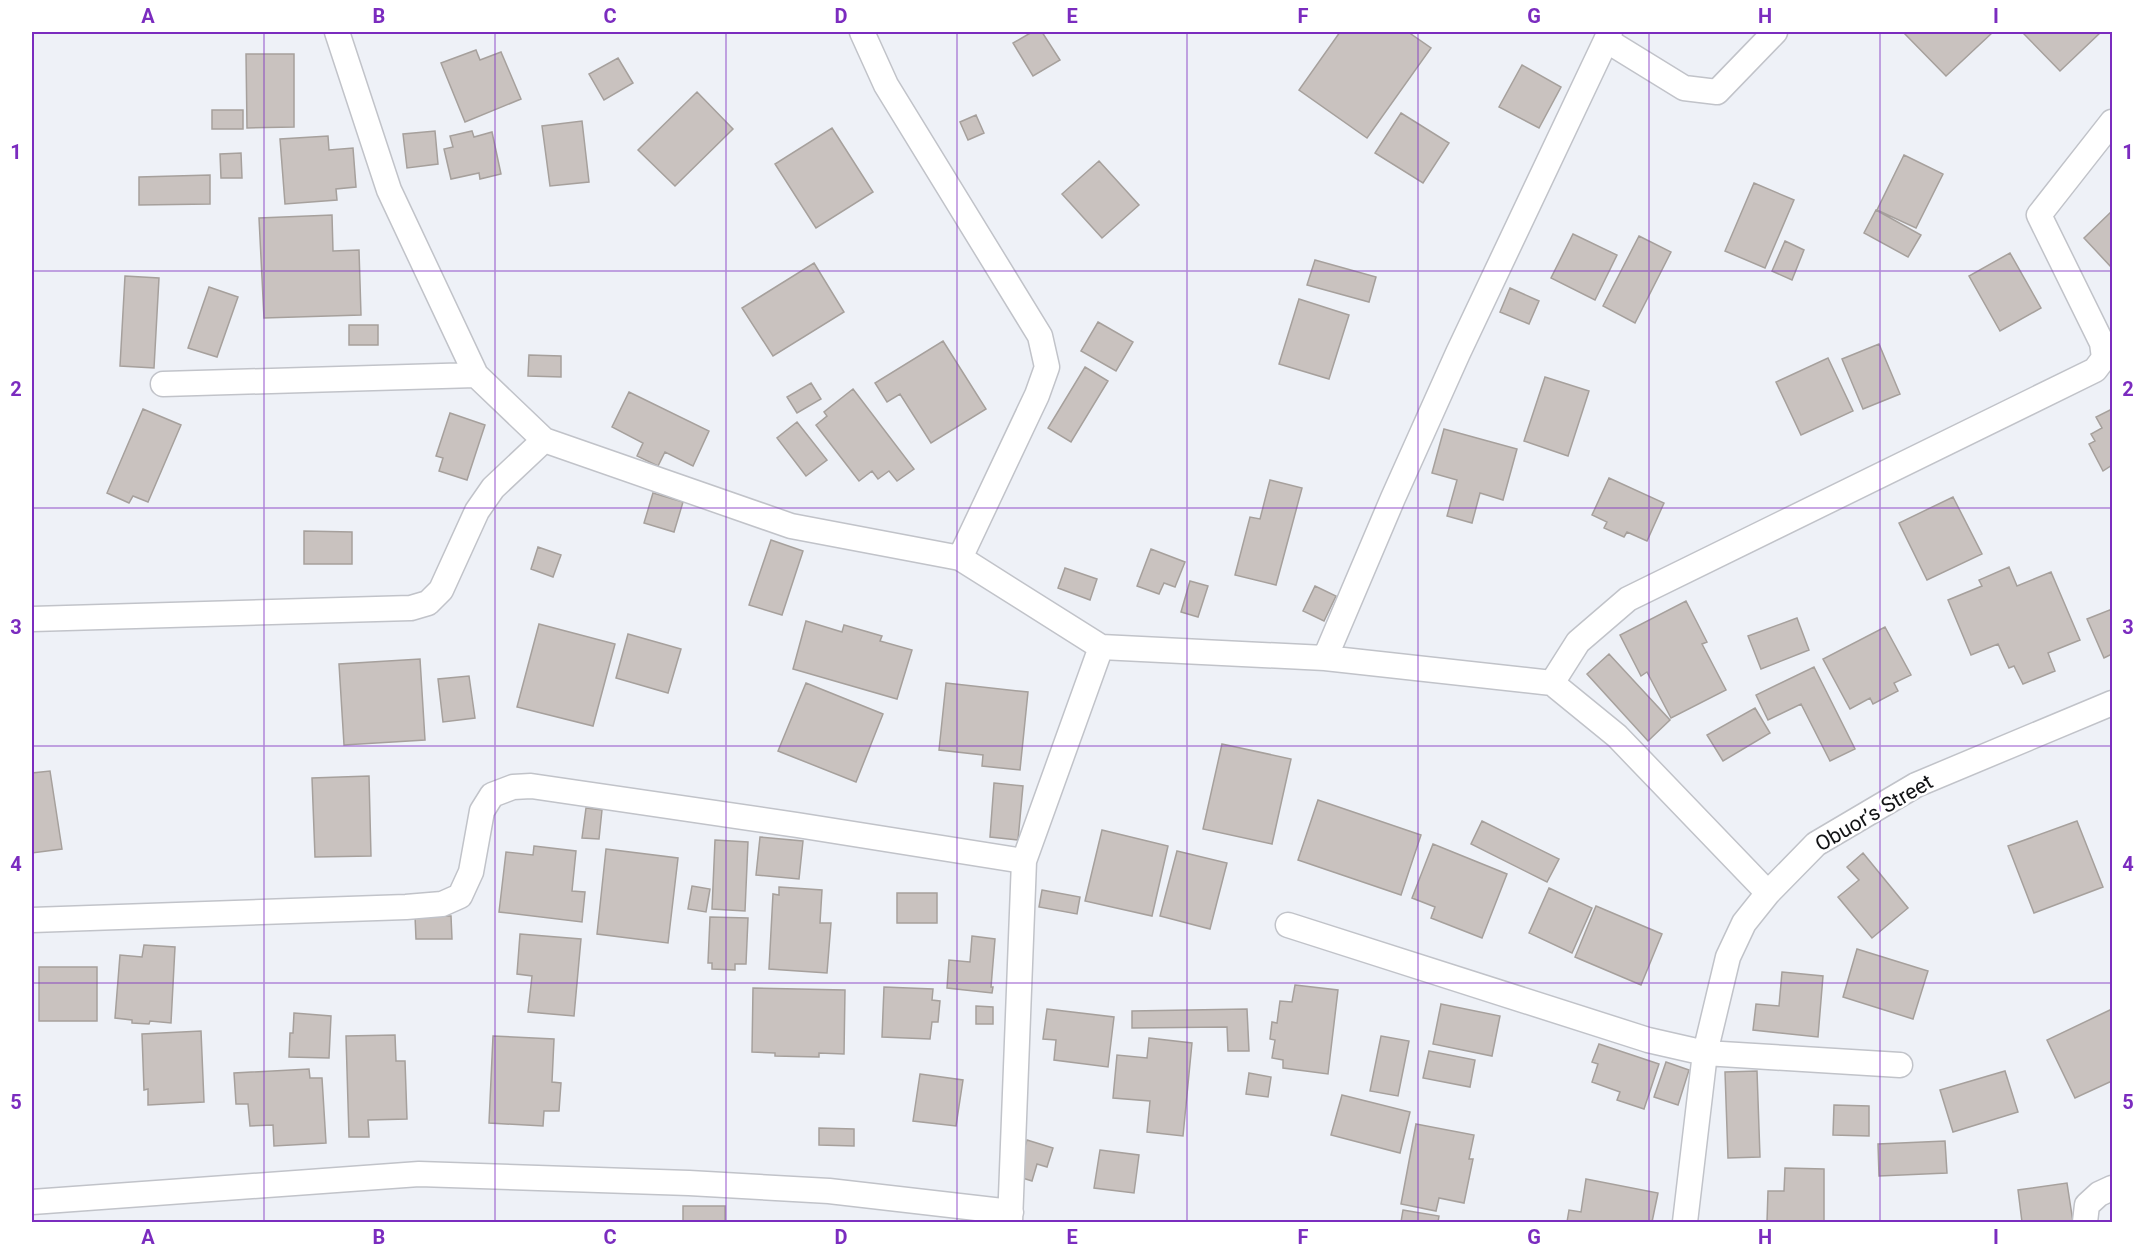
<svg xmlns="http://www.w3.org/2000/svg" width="2144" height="1254" viewBox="0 0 2144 1254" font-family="Roboto,sans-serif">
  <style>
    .building { fill: #c9c2bf; stroke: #a6a09c; stroke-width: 1.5 }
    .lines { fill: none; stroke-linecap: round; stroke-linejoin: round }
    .minor-casing { stroke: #c1c3c9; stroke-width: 27 }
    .minor { stroke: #fff; stroke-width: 24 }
    .grid { fill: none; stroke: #7b2cbf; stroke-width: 1.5; stroke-opacity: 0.55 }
    .labels { text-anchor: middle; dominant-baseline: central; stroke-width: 5; stroke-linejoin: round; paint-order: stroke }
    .street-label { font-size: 21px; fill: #121315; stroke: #fff }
    .neatline { fill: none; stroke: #7b2cbf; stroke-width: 2 }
    .grid-label { font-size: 20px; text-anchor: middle; font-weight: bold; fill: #7b2cbf }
  </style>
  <rect width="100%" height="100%" fill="#eef1f7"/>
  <path class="building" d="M 1032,32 L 1042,32 L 1060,60 L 1033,76 L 1013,43 Z
    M 1340,32 L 1408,32 L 1431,48 L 1367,138 L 1299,90 Z
    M 1903,32 L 1993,32 L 1946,76 Z
    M 2025,32 L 2101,32 L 2060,71 L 2023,33 Z
    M 476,50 L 480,60 L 501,52 L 521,99 L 465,122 L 441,63 Z
    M 246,54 L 294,54 L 294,127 L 247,128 Z
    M 618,58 L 633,83 L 604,100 L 589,74 Z
    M 1522,65 L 1561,87 L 1539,128 L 1499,107 Z
    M 697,92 L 733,129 L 675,186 L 638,150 Z
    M 212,110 L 243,110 L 243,129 L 212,129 Z
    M 1401,113 L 1449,143 L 1423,183 L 1375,153 Z
    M 976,115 L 984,133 L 968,140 L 960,122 Z
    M 582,121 L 589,182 L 550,186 L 542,126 Z
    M 832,128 L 873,192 L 816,228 L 775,164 Z
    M 435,131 L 438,164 L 407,168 L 403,134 Z
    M 472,131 L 474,137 L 492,132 L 501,174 L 480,179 L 479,173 L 451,179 L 444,149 L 453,147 L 450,136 Z
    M 328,136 L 329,150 L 353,148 L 356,187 L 336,189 L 337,200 L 285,204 L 280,139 Z
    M 241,153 L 242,178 L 221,178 L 220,154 Z
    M 1904,155 L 1943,174 L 1916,228 L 1877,210 Z
    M 1099,161 L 1139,205 L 1102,238 L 1062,194 Z
    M 210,175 L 210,204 L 139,205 L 139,177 Z
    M 1754,183 L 1794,200 L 1765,268 L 1725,251 Z
    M 1876,210 L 1921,235 L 1908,257 L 1864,233 Z
    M 2112,211 L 2112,268 L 2084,238 Z
    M 332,215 L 333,251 L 359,250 L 361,315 L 264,318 L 259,218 Z
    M 1573,234 L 1617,255 L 1595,300 L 1551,278 Z
    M 1639,236 L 1671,252 L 1635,323 L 1603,306 Z
    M 1785,241 L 1804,250 L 1792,280 L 1772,271 Z
    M 2010,253 L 2041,308 L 2000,331 L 1969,276 Z
    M 1315,260 L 1376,277 L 1369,302 L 1307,285 Z
    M 814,263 L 844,312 L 773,356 L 742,308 Z
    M 125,276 L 159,278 L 154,368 L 120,366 Z
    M 209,287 L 238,297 L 217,357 L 188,348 Z
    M 1510,288 L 1539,301 L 1529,324 L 1500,312 Z
    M 1299,299 L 1349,315 L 1329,379 L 1279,364 Z
    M 1098,322 L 1133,342 L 1116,371 L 1081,351 Z
    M 349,325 L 378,325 L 378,345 L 349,345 Z
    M 943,341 L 986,409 L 931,443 L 900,394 L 887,402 L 875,383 Z
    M 1879,344 L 1900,394 L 1863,409 L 1842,359 Z
    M 529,355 L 561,356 L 561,377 L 528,376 Z
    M 1828,358 L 1853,411 L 1801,435 L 1776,382 Z
    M 1085,367 L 1108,381 L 1071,442 L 1048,428 Z
    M 1545,377 L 1589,391 L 1568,456 L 1524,441 Z
    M 811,383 L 821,399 L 797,413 L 787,397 Z
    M 853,389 L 914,469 L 897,481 L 889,471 L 878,479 L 872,471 L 859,481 L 816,425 L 827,416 L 824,412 Z
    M 629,392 L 709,431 L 693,466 L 665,452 L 658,466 L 637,456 L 643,443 L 612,427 Z
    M 143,409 L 181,425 L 148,502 L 133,496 L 129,503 L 107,493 Z
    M 2112,409 L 2112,465 L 2103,471 L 2089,444 L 2095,441 L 2091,434 L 2102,428 L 2096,417 Z
    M 450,413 L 485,425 L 467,480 L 439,471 L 443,458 L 436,456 Z
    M 797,422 L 827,460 L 806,476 L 777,438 Z
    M 1444,429 L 1517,449 L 1503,500 L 1480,493 L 1472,523 L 1447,516 L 1457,480 L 1432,473 Z
    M 1609,478 L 1664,503 L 1647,541 L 1627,532 L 1624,537 L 1604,528 L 1607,522 L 1592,515 Z
    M 1270,480 L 1302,488 L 1276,585 L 1235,575 L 1250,517 L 1260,519 Z
    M 653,493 L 683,502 L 674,532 L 644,523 Z
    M 1953,497 L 1982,554 L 1927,580 L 1899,523 Z
    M 304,531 L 352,532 L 352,564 L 304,564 Z
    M 771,540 L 803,551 L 782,615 L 749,605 Z
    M 538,547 L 561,555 L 553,577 L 531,569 Z
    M 1151,549 L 1185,562 L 1175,587 L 1164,583 L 1159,594 L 1137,586 Z
    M 2009,567 L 2017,586 L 2051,572 L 2080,640 L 2048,653 L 2055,671 L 2023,684 L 2014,666 L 2009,668 L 1998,644 L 1971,655 L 1948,600 L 1982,586 L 1979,580 Z
    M 1065,568 L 1097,579 L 1090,600 L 1058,588 Z
    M 1190,581 L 1208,586 L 1198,617 L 1181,612 Z
    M 1315,586 L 1336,596 L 1324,621 L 1303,611 Z
    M 1686,601 L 1707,642 L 1702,644 L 1726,690 L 1671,718 L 1647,672 L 1641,676 L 1620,635 Z
    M 2112,609 L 2112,654 L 2104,658 L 2087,619 Z
    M 1797,618 L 1809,650 L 1761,669 L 1748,636 Z
    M 806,621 L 842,632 L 844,625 L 882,636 L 880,641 L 912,650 L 897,699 L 793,669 Z
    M 539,624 L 615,644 L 593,726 L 517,707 Z
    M 1885,627 L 1911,675 L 1894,683 L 1898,691 L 1873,704 L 1870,698 L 1850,709 L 1823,659 Z
    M 628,634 L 681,649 L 668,693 L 616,678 Z
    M 1609,654 L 1670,720 L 1648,741 L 1587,674 Z
    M 420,659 L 425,740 L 344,745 L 339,664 Z
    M 1814,667 L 1855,749 L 1830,761 L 1801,704 L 1768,720 L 1756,695 Z
    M 469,676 L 475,718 L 443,722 L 438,679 Z
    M 806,683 L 883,714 L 856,782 L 778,751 Z
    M 946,683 L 1028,692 L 1020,770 L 982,766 L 983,755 L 939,750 Z
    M 1755,708 L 1770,733 L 1723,761 L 1707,735 Z
    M 1222,744 L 1291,759 L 1272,844 L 1203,829 Z
    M 50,771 L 62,849 L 32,853 L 32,773 Z
    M 369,776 L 371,856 L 315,857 L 312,778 Z
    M 994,783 L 1023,786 L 1018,840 L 990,837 Z
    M 1318,800 L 1421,835 L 1401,895 L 1298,860 Z
    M 586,808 L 602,810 L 599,839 L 582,838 Z
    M 1482,821 L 1559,859 L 1547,882 L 1471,844 Z
    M 2077,821 L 2103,887 L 2034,913 L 2008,846 Z
    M 1102,830 L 1168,846 L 1152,916 L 1085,901 Z
    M 760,837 L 803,841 L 799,879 L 756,875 Z
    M 715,840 L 748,842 L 745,911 L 712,909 Z
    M 1433,844 L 1507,874 L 1482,938 L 1431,918 L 1435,907 L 1412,898 Z
    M 534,846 L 576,851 L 572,891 L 585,892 L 582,922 L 499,912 L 506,852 L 533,855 Z
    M 606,849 L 678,858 L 668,943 L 597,934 Z
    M 1177,851 L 1227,863 L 1210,929 L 1160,916 Z
    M 1863,853 L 1908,908 L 1872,938 L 1838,897 L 1859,880 L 1847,867 Z
    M 692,886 L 710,889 L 706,912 L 688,909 Z
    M 779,887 L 822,890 L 820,923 L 831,923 L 827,973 L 769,969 L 773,894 L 779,895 Z
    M 1549,888 L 1592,908 L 1572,953 L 1529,933 Z
    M 1042,890 L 1080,897 L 1077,914 L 1039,907 Z
    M 897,893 L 937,893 L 937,923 L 897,923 Z
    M 1596,906 L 1662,934 L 1641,985 L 1575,957 Z
    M 415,916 L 451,916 L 452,939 L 416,939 Z
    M 710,917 L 748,918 L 746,964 L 735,964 L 735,970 L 712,969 L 712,963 L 708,963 Z
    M 520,934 L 581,939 L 574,1016 L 528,1012 L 532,976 L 517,974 Z
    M 972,936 L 995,939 L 991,987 L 993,987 L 992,993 L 947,988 L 949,960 L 970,962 Z
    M 144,945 L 175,947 L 171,1023 L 150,1021 L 149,1024 L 132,1023 L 132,1020 L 115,1018 L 120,955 L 142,957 Z
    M 1857,949 L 1928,971 L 1913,1019 L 1843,997 Z
    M 39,967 L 97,967 L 97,1021 L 39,1021 Z
    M 1782,972 L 1823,976 L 1818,1037 L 1753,1030 L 1756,1004 L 1779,1006 Z
    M 1295,985 L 1338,990 L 1328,1074 L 1283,1068 L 1283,1060 L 1272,1058 L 1275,1040 L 1270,1039 L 1272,1022 L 1277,1023 L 1280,1001 L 1292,1002 Z
    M 884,987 L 933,989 L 932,1000 L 940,1001 L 938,1022 L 932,1022 L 930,1039 L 882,1037 Z
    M 753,988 L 845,990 L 844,1054 L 819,1053 L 819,1057 L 775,1056 L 775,1053 L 752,1052 Z
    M 1441,1004 L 1500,1016 L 1492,1056 L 1433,1044 Z
    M 976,1006 L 993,1007 L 993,1024 L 976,1024 Z
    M 1047,1009 L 1114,1017 L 1108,1067 L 1054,1060 L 1056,1040 L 1043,1039 Z
    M 1247,1009 L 1249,1051 L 1228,1051 L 1227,1027 L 1132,1028 L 1132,1011 Z
    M 2112,1009 L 2112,1081 L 2075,1098 L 2047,1040 Z
    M 294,1013 L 331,1016 L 329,1058 L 289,1057 L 290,1033 L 293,1033 Z
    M 201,1031 L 204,1102 L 148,1105 L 148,1089 L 144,1090 L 142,1034 Z
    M 395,1035 L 396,1061 L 405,1061 L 407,1119 L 368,1120 L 369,1137 L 349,1137 L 346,1036 Z
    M 493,1036 L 554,1039 L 552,1082 L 561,1083 L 559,1111 L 544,1111 L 543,1126 L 489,1123 Z
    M 1381,1036 L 1409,1041 L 1398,1096 L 1370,1091 Z
    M 1149,1038 L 1192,1043 L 1183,1136 L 1147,1132 L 1150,1101 L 1113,1098 L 1117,1055 L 1147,1058 Z
    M 1599,1044 L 1659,1064 L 1644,1109 L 1617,1100 L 1620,1092 L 1592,1082 L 1598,1064 L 1592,1062 Z
    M 1429,1051 L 1475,1060 L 1470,1087 L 1423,1078 Z
    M 1666,1062 L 1689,1070 L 1678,1105 L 1654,1097 Z
    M 309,1069 L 310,1078 L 322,1078 L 326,1143 L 274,1146 L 273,1125 L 250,1126 L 248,1104 L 236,1104 L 234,1073 Z
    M 1757,1071 L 1760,1157 L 1728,1158 L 1725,1072 Z
    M 2005,1071 L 2018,1112 L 1953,1132 L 1940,1090 Z
    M 1249,1073 L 1271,1077 L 1268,1097 L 1246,1094 Z
    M 920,1074 L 963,1080 L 956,1126 L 913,1121 Z
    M 1342,1095 L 1410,1112 L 1400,1153 L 1331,1135 Z
    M 1834,1105 L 1869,1106 L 1869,1136 L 1833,1135 Z
    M 1416,1124 L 1474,1135 L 1469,1159 L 1473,1159 L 1464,1203 L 1439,1198 L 1436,1211 L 1401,1204 Z
    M 819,1128 L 854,1129 L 854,1146 L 819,1145 Z
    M 1027,1140 L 1053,1148 L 1047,1167 L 1037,1164 L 1032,1181 L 1016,1176 Z
    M 1945,1141 L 1947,1173 L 1879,1176 L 1878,1144 Z
    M 1100,1150 L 1139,1155 L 1134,1193 L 1094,1188 Z
    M 1785,1168 L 1824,1169 L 1824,1222 L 1767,1222 L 1768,1191 L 1784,1191 Z
    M 1586,1179 L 1658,1193 L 1652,1222 L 1567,1222 L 1569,1210 L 1581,1212 Z
    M 2067,1183 L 2073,1222 L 2022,1222 L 2018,1190 Z
    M 683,1206 L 725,1206 L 725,1222 L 683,1222 Z
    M 1403,1210 L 1439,1216 L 1438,1222 L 1401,1222 Z"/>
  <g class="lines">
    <g class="minor-casing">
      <path id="minor" d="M 337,32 L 389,190 L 476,375 L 544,440 L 791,526 L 960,558 L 1101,647 L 1325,658 L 1552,683 L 1617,736 L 1768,893
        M 862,32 L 886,85 L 1040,336 L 1047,367 L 1037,395 L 960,558
        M 1606,40 L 1684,88 L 1717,92 L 1775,32
        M 163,384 L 476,375
        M 32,619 L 411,608 L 428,603 L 441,590 L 477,511 L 493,488 L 544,440
        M 1325,658 L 1393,498 L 1458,353 L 1610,32
        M 1552,683 L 1578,642 L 1628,599 L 2095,370 L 2104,358 L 2102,343 L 2039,215 L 2112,122
        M 32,920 L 406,907 L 442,904 L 460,896 L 471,872 L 482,811 L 492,795 L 513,787 L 531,786 L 797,825 L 1024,861
        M 1288,925 L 1648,1040 L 1705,1053 L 1900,1065
        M 32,1202 L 419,1174 L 689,1183 L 829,1191 L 1011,1212
        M 1010,1222 L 1024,861 L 1101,647
        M 1685,1222 L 1705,1053 L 1728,957 L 1744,923 L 1768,893 L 1816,844 L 1916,785 L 2112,703
        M 2085,1222 L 2087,1205 L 2099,1194 L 2112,1188"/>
    </g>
    <use href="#minor" class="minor"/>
  </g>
  <path class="grid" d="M 264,32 L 264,1222M 495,32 L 495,1222M 726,32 L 726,1222M 957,32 L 957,1222M 1187,32 L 1187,1222M 1418,32 L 1418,1222M 1649,32 L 1649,1222M 1880,32 L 1880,1222M 32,271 L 2112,271M 32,508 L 2112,508M 32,746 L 2112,746M 32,983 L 2112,983"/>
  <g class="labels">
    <g class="street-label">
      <text transform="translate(1874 813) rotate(-30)">Obuor’s Street</text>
    </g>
  </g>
  <rect width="2144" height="1254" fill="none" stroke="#ffffff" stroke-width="66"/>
  <rect x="33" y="33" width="2078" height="1188" class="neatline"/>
  <g class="grid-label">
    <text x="148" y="23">A</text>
    <text x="379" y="23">B</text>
    <text x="610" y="23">C</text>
    <text x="841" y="23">D</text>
    <text x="1072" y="23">E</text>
    <text x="1303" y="23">F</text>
    <text x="1534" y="23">G</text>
    <text x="1765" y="23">H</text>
    <text x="1996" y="23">I</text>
    <text x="16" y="159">1</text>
    <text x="2128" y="159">1</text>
    <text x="16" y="396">2</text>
    <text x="2128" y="396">2</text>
    <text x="16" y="634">3</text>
    <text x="2128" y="634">3</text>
    <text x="16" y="871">4</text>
    <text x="2128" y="871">4</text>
    <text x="16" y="1109">5</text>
    <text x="2128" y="1109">5</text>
    <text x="148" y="1244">A</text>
    <text x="379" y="1244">B</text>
    <text x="610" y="1244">C</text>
    <text x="841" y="1244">D</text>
    <text x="1072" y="1244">E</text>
    <text x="1303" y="1244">F</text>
    <text x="1534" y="1244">G</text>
    <text x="1765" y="1244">H</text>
    <text x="1996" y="1244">I</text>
  </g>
</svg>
